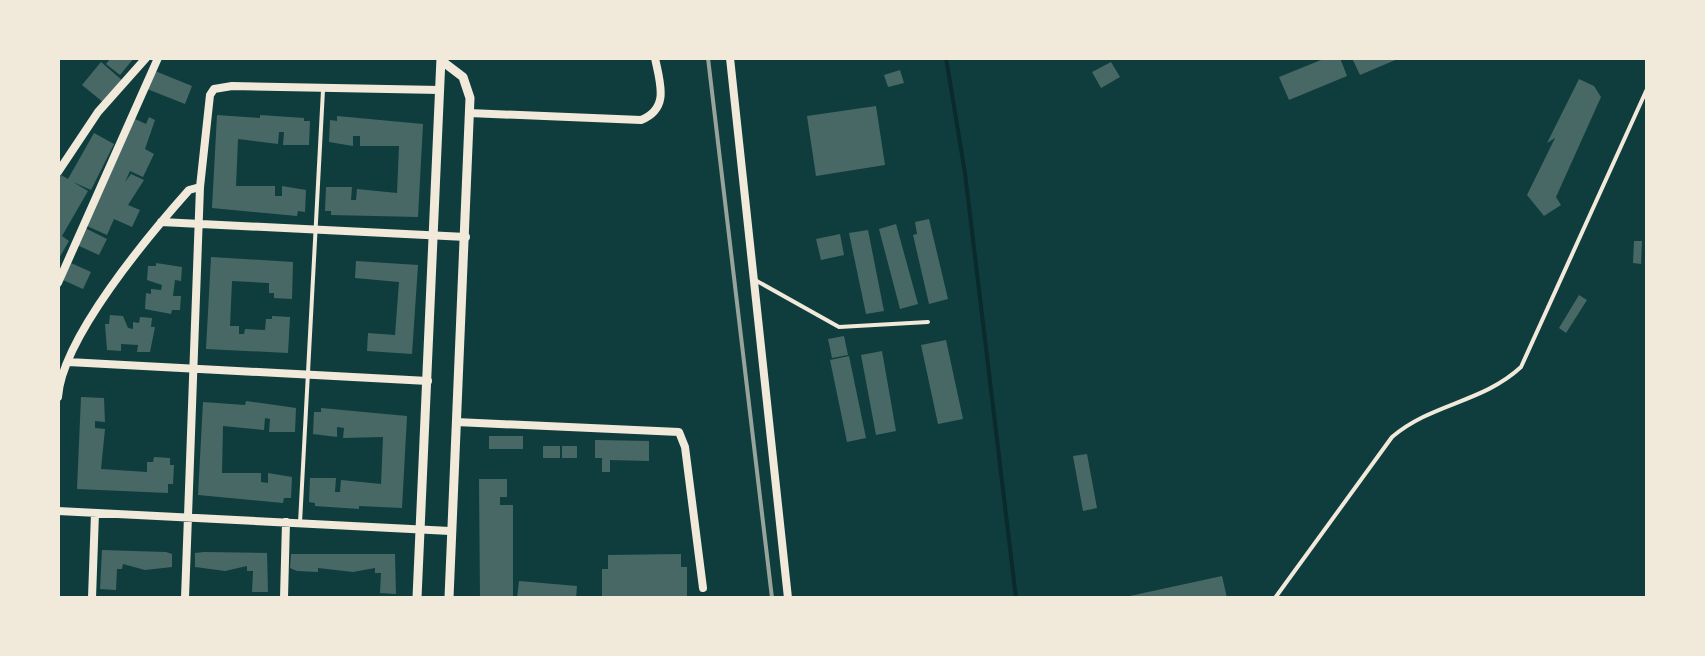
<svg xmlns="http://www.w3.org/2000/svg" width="1705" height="656" viewBox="0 0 1705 656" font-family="Cabin,sans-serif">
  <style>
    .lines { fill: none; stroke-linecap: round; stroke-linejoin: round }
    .stream { stroke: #0a2a2b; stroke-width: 4 }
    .building { fill: #486865 }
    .service { stroke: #f1e9da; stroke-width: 4 }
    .minor { stroke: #f1e9da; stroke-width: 8 }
    .tertiary { stroke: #f1e9da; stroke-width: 9 }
    .rail { stroke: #97a49c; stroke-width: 4 }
  </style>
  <rect width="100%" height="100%" fill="#0f3d3e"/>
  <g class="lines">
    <path class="stream" d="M 946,58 L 965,173 L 1016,598"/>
  </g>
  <path class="building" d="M 111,58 L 134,58 L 120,75 L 106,64 Z
    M 1326,58 L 1340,58 L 1347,76 L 1289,100 L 1279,77 Z
    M 1352,58 L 1400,58 L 1360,75 Z
    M 101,62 L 123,81 L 104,103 L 82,85 Z
    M 1111,62 L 1120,77 L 1101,88 L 1092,72 Z
    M 900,70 L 904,83 L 888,87 L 884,75 Z
    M 155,71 L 192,86 L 185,104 L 147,89 Z
    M 1579,79 L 1594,86 L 1601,97 L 1556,197 L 1561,205 L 1544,216 L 1527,195 L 1555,138 L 1547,143 Z
    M 876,106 L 885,165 L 816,176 L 807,116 Z
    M 217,115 L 260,118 L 260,115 L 304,118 L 304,121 L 310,121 L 309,145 L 283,145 L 284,132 L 279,132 L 278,144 L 238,139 L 236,186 L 275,186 L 275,196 L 282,196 L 282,186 L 306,190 L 305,212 L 298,211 L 297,216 L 212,208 Z
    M 337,116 L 423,124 L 418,217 L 331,215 L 331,211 L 325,211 L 326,187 L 352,187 L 351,200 L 356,200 L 357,189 L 397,193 L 399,146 L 360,146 L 360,136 L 353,136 L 353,146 L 329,142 L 330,120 L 337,121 Z
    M 149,117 L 155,120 L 145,149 L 154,154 L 143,177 L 130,171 L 125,182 L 131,174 L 144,180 L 128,205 L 140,210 L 132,227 L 114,219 L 107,235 L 87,226 L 135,119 L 146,124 Z
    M 94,133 L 114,144 L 91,190 L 73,182 L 88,191 L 62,236 L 69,241 L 58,260 L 58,180 L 61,175 L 68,179 Z
    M 929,219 L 948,299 L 929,304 L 913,235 L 917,234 L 915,222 Z
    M 896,224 L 918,304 L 900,309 L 879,229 Z
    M 85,228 L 107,239 L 99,255 L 77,245 Z
    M 868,230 L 884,311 L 866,314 L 849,233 Z
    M 840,234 L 844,255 L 821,260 L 816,239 Z
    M 1634,241 L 1642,241 L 1641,264 L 1633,263 Z
    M 211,257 L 293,262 L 292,299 L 274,298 L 274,293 L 269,293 L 269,283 L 232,281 L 230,326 L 239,326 L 239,334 L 244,334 L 245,329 L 265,330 L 266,319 L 272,319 L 272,316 L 290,317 L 288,353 L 206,349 Z
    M 356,261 L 418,265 L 412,354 L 367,351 L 368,333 L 395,335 L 399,282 L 355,278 Z
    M 71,263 L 91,272 L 83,289 L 63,280 Z
    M 156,263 L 182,267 L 181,281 L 175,280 L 173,296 L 181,296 L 180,310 L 172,310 L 171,314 L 145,309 L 146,293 L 151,294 L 151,289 L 161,290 L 162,285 L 147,280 L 148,266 L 156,266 Z
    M 1579,295 L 1587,300 L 1566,333 L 1559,328 Z
    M 110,315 L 123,316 L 128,328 L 133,329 L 133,322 L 139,323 L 140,317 L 152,318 L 151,327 L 155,327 L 150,352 L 137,352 L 138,345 L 121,344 L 121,351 L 107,350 L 105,324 L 109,324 Z
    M 844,336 L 848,355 L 832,358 L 828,339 Z
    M 946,340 L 963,419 L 938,424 L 921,345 Z
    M 882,351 L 896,431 L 876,435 L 861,355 Z
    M 849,356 L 866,438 L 847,442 L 830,360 Z
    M 81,397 L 104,398 L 105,422 L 95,421 L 95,428 L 105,429 L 101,469 L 147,472 L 147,462 L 153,462 L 154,457 L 170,458 L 170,465 L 174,465 L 173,484 L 168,484 L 168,493 L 77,489 Z
    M 246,401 L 296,408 L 295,432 L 269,432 L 270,419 L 265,418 L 264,430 L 223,426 L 222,473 L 261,473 L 261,482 L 268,483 L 268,473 L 292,477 L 291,498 L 284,498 L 283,503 L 198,495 L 203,402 L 245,405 Z
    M 321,408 L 407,416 L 402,508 L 359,506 L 359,509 L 315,506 L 315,503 L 309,502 L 310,478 L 336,478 L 335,492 L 340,492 L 341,480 L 381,484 L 383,437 L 343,438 L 344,428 L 337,427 L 337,437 L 313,434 L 314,412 L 321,412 Z
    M 489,436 L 523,436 L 523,449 L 489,449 Z
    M 595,440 L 649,441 L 649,461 L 610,460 L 610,472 L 602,472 L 602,458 L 595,458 Z
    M 543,446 L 560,446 L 560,458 L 543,458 Z
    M 562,446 L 577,446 L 577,458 L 562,458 Z
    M 1087,454 L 1097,508 L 1083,511 L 1073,456 Z
    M 479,479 L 507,479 L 507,497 L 500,497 L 500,505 L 513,505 L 513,598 L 480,598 Z
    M 102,550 L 166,552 L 172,554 L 172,567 L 145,570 L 123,564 L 122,569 L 117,569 L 116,590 L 100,589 Z
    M 204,552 L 267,553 L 268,592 L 252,592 L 253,571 L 247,571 L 247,566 L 225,571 L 195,567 L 195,553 Z
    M 291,554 L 395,554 L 396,594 L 380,593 L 381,573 L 375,573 L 375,568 L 353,572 L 318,568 L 318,572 L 297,571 L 290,568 Z
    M 681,554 L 681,567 L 687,567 L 687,598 L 602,598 L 602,569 L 608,569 L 608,555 Z
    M 1222,576 L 1227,598 L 1125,598 L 1125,597 Z
    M 519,581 L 577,586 L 576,598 L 517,598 Z"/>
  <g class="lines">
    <path class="service" d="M 755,280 L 839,327 L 928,322
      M 300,523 L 323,90
      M 1275,598 L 1392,437 C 1432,403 1482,403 1521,367 L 1647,89"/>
    <path class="minor" d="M 730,58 L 788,598
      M 469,113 L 641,120 C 670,108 660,83 655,58
      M 58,172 L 98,112 L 146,58
      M 161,222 L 466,237
      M 58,283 L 158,58
      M 68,362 L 428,381
      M 58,397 C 62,338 149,235 189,190 L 200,187
      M 456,422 L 679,432 L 685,447 L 703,588
      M 58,511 L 450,531
      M 92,598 L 95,513
      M 185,598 L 200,187 L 210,95 L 214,89 L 232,86 L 440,90
      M 284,598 L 286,522"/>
    <path class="tertiary" d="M 442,61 L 463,77 L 470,98 L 449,598
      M 417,598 L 441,58"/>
    <path class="rail" d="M 708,58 L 772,598"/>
  </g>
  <rect width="1705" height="656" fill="none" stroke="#f1e9da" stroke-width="120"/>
</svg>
